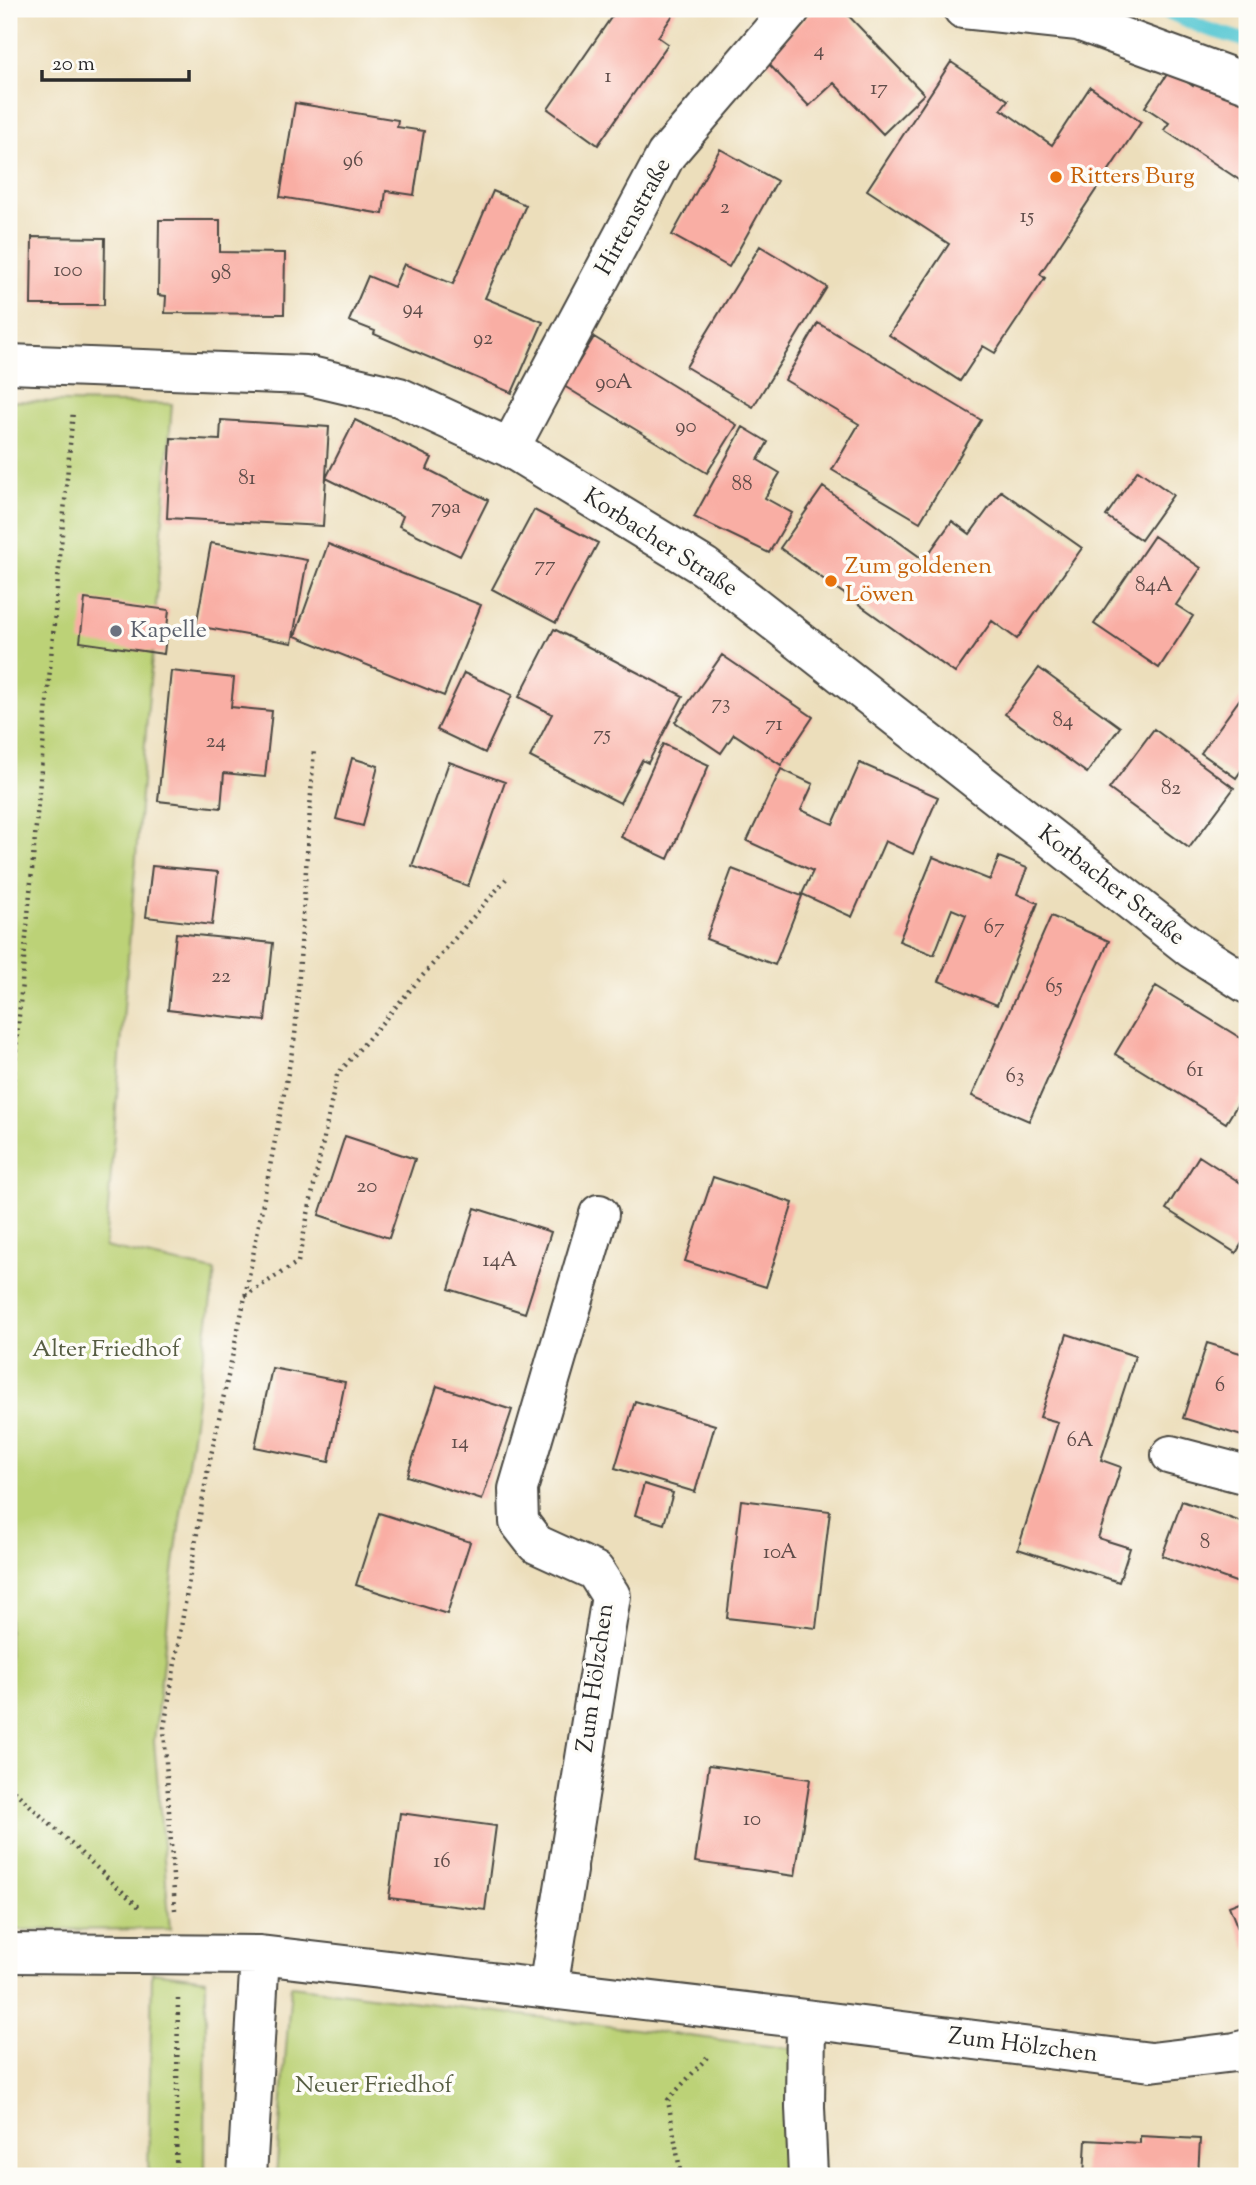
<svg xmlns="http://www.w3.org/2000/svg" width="1256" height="2185" viewBox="0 0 1256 2185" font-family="'Sorts Mill Goudy',serif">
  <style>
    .green { fill: #bcd277; stroke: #747e51; stroke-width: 2 }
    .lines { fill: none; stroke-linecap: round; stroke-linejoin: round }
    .stream { stroke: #5cc9d4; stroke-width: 14 }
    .building { fill: #f9aea4 }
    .minor-casing { stroke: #484641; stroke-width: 42 }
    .path { stroke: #484641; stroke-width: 4.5; stroke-dasharray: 2 5; stroke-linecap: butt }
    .minor { stroke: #fff; stroke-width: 38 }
    .food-dot { fill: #e8710a; stroke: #fdfcf7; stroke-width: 2.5 }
    .worship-dot { fill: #6b7280; stroke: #fdfcf7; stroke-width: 2.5 }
    .labels { text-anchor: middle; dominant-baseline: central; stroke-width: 7; stroke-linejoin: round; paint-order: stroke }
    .number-label { font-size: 21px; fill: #5e4c49 }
    .food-label { font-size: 24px; fill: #c56008; stroke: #fdfcf7; text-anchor: start }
    .street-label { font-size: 24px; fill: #2b2b2b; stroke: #fdfcf7 }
    .worship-label { font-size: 24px; fill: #5b616d; stroke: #fdfcf7; text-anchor: start }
    .park-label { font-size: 24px; fill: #565d42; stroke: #fdfcf7 }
  </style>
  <rect width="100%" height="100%" fill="#fdfcf7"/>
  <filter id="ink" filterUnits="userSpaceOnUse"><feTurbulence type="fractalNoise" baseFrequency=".0143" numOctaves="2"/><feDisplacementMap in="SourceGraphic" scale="14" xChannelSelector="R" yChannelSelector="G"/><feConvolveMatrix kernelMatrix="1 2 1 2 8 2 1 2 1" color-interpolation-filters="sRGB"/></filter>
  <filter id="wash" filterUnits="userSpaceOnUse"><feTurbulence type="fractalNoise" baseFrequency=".00686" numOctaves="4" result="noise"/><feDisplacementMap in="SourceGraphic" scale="28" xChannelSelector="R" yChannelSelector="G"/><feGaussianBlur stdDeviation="1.57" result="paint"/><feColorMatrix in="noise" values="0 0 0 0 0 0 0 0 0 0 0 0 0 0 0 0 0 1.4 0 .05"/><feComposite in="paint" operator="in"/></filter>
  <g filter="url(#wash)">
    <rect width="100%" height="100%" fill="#ecdebb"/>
    <path class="green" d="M 9,401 L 172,404 L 105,1247 L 215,1271 L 174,1564 L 154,1741 L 170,1929 L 9,1930 Z
      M 152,1972 L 206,1979 L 205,2176 L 148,2176 Z
      M 291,1986 L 808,2051 L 825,2176 L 276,2176 Z"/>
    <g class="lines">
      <path class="stream" d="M 1161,9 L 1204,28 L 1247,41"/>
    </g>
    <g id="blocks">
      <path class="building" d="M 617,9 L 623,13 L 627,9 L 677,9 L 658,37 L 668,44 L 598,145 L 548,109 Z
        M 815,9 L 842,9 L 924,94 L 883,134 L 834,83 L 809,106 L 763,58 Z
        M 951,62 L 1008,100 L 1001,109 L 1052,145 L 1090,87 L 1141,122 L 1040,274 L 1045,278 L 995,353 L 983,346 L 960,381 L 889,335 L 949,244 L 867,190 Z
        M 1170,70 L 1193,86 L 1203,71 L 1247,100 L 1247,185 L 1164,130 L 1169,123 L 1145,107 Z
        M 295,103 L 398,120 L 397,127 L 424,131 L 414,195 L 386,191 L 383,214 L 280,197 Z
        M 720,149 L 777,181 L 729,267 L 672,235 Z
        M 493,191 L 526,205 L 485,298 L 543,322 L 512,393 L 374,334 L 375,331 L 349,321 L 368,276 L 394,287 L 404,264 L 453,284 Z
        M 159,220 L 220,220 L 220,252 L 285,253 L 284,314 L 165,313 L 166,296 L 158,295 Z
        M 32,237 L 105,238 L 104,305 L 31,305 Z
        M 760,246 L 827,287 L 753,407 L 686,367 Z
        M 818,323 L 981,420 L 920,522 L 832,470 L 859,424 L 785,380 Z
        M 594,337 L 737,425 L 707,473 L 564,386 Z
        M 221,420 L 329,427 L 323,526 L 167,518 L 171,438 L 220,440 Z
        M 355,420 L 432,458 L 427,469 L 488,500 L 460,556 L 399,526 L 403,516 L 326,478 Z
        M 743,427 L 768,442 L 758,460 L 780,473 L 765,498 L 792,513 L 769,553 L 694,517 Z
        M 1138,470 L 1173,495 L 1141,540 L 1106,516 Z
        M 823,487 L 924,560 L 952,521 L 970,534 L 1001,491 L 1082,548 L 1017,639 L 992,621 L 955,673 L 780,548 Z
        M 534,510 L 598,543 L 556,623 L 492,589 Z
        M 1154,536 L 1201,568 L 1176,605 L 1193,616 L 1159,668 L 1094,624 Z
        M 211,543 L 307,560 L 292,643 L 196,626 Z
        M 328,544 L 481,605 L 444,696 L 295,636 Z
        M 85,599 L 169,610 L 164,654 L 80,642 Z
        M 554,629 L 683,696 L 648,763 L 642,760 L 620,803 L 530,757 L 552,714 L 519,697 Z
        M 722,655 L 813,717 L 781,765 L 734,734 L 721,753 L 675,722 Z
        M 1039,668 L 1120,727 L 1087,773 L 1005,714 Z
        M 171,671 L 234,678 L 231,707 L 272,711 L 265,777 L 224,773 L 221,808 L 158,801 Z
        M 464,673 L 512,695 L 485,753 L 437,730 Z
        M 1242,696 L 1247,700 L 1247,762 L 1236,778 L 1201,753 Z
        M 1154,729 L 1234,788 L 1189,848 L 1109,789 Z
        M 663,744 L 709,765 L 668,859 L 621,837 Z
        M 352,758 L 378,766 L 363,826 L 336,819 Z
        M 449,762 L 505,782 L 468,886 L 412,866 Z
        M 860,763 L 938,797 L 913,854 L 885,841 L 852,917 L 802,894 L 813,871 L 747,841 L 781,769 L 813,784 L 801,810 L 833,824 Z
        M 933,857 L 990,880 L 999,857 L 1027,868 L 1017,894 L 1038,903 L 997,1005 L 939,981 L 966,915 L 952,909 L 934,955 L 899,941 Z
        M 152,866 L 218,872 L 212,925 L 146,917 Z
        M 732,869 L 802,896 L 775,965 L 706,939 Z
        M 1051,916 L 1109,941 L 1029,1121 L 972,1096 Z
        M 176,933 L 273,943 L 265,1021 L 168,1010 Z
        M 1156,986 L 1247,1042 L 1247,1089 L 1226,1123 L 1115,1054 Z
        M 345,1136 L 415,1159 L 389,1238 L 319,1215 Z
        M 1199,1156 L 1247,1187 L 1247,1235 L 1236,1253 L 1166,1209 Z
        M 713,1177 L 793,1203 L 766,1287 L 685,1261 Z
        M 475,1208 L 551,1232 L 525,1313 L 449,1289 Z
        M 1067,1334 L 1135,1356 L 1101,1460 L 1121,1467 L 1098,1538 L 1130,1548 L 1119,1582 L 1018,1549 L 1058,1422 L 1040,1417 Z
        M 1207,1343 L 1247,1355 L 1247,1430 L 1245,1437 L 1183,1418 Z
        M 272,1368 L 345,1382 L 329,1462 L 255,1447 Z
        M 437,1386 L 512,1410 L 482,1500 L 407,1476 Z
        M 635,1401 L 715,1425 L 695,1492 L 615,1468 Z
        M 644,1484 L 673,1493 L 664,1524 L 635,1515 Z
        M 741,1500 L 830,1511 L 816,1628 L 727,1618 Z
        M 1182,1501 L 1247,1524 L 1247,1586 L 1162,1556 Z
        M 379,1513 L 470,1542 L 447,1614 L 356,1585 Z
        M 709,1765 L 810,1779 L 795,1876 L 695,1862 Z
        M 400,1813 L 496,1826 L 485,1910 L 389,1898 Z
        M 1247,1899 L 1247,1951 L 1229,1906 Z
        M 1140,2136 L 1200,2139 L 1198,2176 L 1084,2176 L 1086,2140 L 1140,2143 Z"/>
    </g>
  </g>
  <g filter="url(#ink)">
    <use href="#blocks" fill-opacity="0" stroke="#484641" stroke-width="2"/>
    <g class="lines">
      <g class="minor-casing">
        <path id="minor" d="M 963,9 L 1078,21 L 1247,83
          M 9,364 L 306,375 L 399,397 L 510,448 L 705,567 L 1192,949 L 1247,984
          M 510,448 L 666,155 L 791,9
          M 1171,1455 L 1247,1475
          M 9,1953 L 260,1955 L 806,2019 L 1151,2062 L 1235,2052 L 1247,2049
          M 548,1989 L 611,1596 L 595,1571 L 536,1544 L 519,1522 L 518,1489 L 599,1214
          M 806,2019 L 805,2107 L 808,2176
          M 247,2176 L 260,1955"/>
      </g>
      <path class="path" d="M 9,1128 L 73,411
        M 245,1296 L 298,1262 L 337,1075 L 506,879
        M 9,1786 L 140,1908
        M 175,1910 L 164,1728 L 207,1474 L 245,1297 L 295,1036 L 314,748
        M 176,2176 L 178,1999
        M 681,2176 L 668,2100 L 710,2054"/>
      <use href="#minor" class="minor"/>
    </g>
  </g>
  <g class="food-dot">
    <circle cx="1056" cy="177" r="7"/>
    <circle cx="831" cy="581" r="7"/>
  </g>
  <circle class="worship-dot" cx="116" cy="631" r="7"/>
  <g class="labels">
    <g class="number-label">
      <text x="819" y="51">4</text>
      <text x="608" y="77">1</text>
      <text x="879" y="89">17</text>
      <text x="353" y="161">96</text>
      <text x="725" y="208">2</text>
      <text x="1027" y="217">15</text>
      <text x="68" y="271">100</text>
      <text x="221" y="274">98</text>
      <text x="413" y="309">94</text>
      <text x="483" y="339">92</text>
      <text x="614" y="383">90A</text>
      <text x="686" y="427">90</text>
      <text x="247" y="479">81</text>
      <text x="742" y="485">88</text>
      <text x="446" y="508">79a</text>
      <text x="545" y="566">77</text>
      <text x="1154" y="586">84A</text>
      <text x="721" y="704">73</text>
      <text x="1063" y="721">84</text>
      <text x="774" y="725">71</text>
      <text x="602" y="735">75</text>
      <text x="216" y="742">24</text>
      <text x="1171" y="789">82</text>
      <text x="994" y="928">67</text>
      <text x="221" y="977">22</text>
      <text x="1054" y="987">65</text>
      <text x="1195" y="1071">61</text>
      <text x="1015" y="1077">63</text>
      <text x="367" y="1187">20</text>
      <text x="500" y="1261">14A</text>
      <text x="1220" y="1386">6</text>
      <text x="1080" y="1441">6A</text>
      <text x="460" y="1443">14</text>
      <text x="1205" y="1543">8</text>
      <text x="780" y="1553">10A</text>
      <text x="752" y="1820">10</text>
      <text x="442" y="1862">16</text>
    </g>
    <g class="food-label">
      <text x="1070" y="177">Ritters Burg</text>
      <text x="845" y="567">Zum goldenen<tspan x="845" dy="28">Löwen</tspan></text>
    </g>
    <g class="street-label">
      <text transform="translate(634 217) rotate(-61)">Hirtenstraße</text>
      <text transform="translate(660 543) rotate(33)">Korbacher Straße</text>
      <text transform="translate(1111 886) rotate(38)">Korbacher Straße</text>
      <text transform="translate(596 1678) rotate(-82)">Zum Hölzchen</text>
      <text transform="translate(1023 2046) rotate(7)">Zum Hölzchen</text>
    </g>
    <g class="worship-label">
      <text x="130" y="631">Kapelle</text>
    </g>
    <g class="park-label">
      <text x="106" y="1350">Alter Friedhof</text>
      <text x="374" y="2086">Neuer Friedhof</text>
    </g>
  </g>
  <rect width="1256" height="2185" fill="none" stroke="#fdfcf7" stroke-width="35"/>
  <path d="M42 70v10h147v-10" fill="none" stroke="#2b2b2b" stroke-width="3.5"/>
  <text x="52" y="70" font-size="21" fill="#2b2b2b" stroke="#fdfcf7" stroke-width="5" paint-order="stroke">20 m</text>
</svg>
